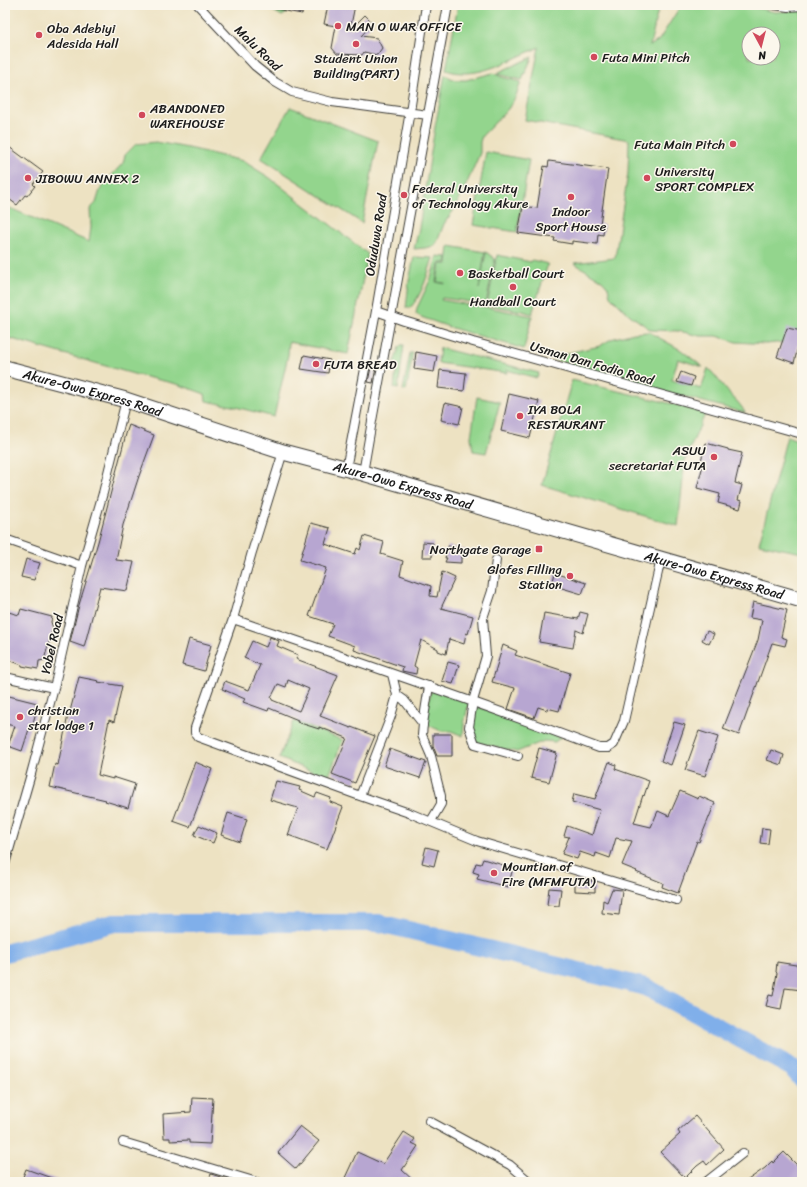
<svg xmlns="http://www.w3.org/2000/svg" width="807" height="1187" viewBox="0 0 807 1187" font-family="Sriracha,sans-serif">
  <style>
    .green { fill: #93d58d; stroke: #587854; fill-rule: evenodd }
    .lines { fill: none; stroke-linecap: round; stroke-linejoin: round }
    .river { stroke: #80afea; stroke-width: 18 }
    .building { fill: #b7a6d1; fill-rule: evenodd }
    .street-casing { stroke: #3b3a35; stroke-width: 10 }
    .highway-casing { stroke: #3b3a35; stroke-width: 17 }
    .street { stroke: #fff; stroke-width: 8 }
    .highway { stroke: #fff; stroke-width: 15 }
    .poi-dot { fill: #d1495b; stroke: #fbf7ec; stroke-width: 1.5 }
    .labels { text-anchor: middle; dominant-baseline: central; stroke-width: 3; stroke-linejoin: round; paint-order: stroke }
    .poi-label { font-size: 13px; fill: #1c1c1c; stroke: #fbf7ec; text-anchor: start }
    .street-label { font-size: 13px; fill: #1c1c1c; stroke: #fbf7ec }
  </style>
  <rect width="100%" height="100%" fill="#fbf7ec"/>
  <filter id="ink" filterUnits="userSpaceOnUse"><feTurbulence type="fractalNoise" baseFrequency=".025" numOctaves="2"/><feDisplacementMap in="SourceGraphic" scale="8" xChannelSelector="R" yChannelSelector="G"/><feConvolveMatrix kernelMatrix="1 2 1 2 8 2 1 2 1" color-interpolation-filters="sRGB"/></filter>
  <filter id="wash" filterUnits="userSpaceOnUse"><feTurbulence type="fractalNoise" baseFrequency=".012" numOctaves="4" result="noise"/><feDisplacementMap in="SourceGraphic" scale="16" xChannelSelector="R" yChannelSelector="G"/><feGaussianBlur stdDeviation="0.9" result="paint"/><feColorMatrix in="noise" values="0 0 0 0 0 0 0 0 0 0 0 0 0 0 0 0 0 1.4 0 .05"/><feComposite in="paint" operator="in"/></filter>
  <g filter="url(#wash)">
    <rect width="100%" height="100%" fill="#ede2c2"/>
    <path class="green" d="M 265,5 L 288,5 L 287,13 L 282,16 L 268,8 Z
      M 458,5 L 659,5 L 650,46 L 659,40 L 678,10 L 683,5 L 744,5 L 775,12 L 802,10 L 802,333 L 798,337 L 785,342 L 766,344 L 736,342 L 717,336 L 700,336 L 679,331 L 651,330 L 630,315 L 619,305 L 610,296 L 608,287 L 603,281 L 574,263 L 615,258 L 628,173 L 629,140 L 525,120 L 539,47 C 534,50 528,52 522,55 C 498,66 472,79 446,70 ZM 749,34 L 773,34 L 773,58 L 749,58 Z
      M 532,57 L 522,80 L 498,74 L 499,72 Z
      M 493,73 L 502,77 L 521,82 L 515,98 L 508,109 L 482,136 L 480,142 L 480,153 L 467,183 L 453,211 L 444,224 L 437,242 L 434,246 L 425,248 L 414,249 L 419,228 L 435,127 L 445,75 L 455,80 L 466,80 Z
      M 290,107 L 378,141 L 362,223 L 261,158 Z
      M 156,142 L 193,149 L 243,161 L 270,178 L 368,254 L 348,354 L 289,342 L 288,355 L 274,417 L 232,406 L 206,401 L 205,394 L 177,384 L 137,375 L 5,337 L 5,206 L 89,242 L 91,227 L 90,209 L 96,203 L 100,190 L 111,176 L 123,163 L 125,155 L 136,144 Z
      M 486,152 L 529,160 L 517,232 L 473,225 Z
      M 449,246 L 485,252 L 479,289 L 486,252 L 495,259 L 486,304 L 442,298 L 441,300 L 476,306 L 476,305 L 532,316 L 524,349 L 449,327 L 421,317 L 416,314 L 417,308 L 431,278 L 437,256 L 447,257 L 446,263 L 439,263 L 436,282 L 445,284 L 445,283 L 437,282 L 440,264 L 447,264 Z
      M 497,255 L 531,262 L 532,260 L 548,264 L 532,314 L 522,311 L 522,309 L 521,311 L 487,305 Z
      M 414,257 L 433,258 C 427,275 423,294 410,308 L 406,308 L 409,281 Z
      M 649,332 L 681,350 L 703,367 L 678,359 L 672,380 L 701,389 L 708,368 C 717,377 721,384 729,393 C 735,400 741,404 745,413 L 686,397 L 660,391 L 552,359 L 572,352 L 600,346 L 611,339 L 634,333 Z
      M 401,345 L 404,345 L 398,389 L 394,388 L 396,371 L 392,369 L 399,347 Z
      M 440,348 L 539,373 L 537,378 L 507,370 L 507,373 L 438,363 Z
      M 410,353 L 413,353 L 406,391 L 403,390 Z
      M 572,380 L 706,412 L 685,460 L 678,526 L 542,485 Z
      M 477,397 L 500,402 L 486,453 L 473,451 L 471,437 Z
      M 787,436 L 802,442 L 802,553 L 759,544 Z
      M 431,689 L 469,702 L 464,724 L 463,736 L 451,731 L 441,731 L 426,724 Z
      M 474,705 L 561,737 L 555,742 L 544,741 L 517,752 L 475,742 L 472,727 Z
      M 294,721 L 343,740 L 328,778 L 279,758 Z"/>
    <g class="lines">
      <path class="river" d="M 5,953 L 114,923 L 379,923 L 646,987 L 792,1068 L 802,1080"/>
    </g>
    <g id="blocks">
      <path class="building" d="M 276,5 L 304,5 L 302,14 L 275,9 Z
        M 328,5 L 355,5 L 350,30 L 365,15 L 373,23 L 361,36 L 377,38 L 382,48 L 377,55 L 364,52 L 362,55 L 337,54 L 332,48 L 336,26 L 324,24 Z
        M 5,144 L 43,172 L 33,184 L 35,186 L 27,196 L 25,195 L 17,205 L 5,196 Z
        M 549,161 L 608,169 L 600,224 L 604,225 L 603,235 L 598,234 L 597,244 L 572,241 L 572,244 L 554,241 L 555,238 L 518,233 L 523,206 L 537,208 L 544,166 L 548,167 Z
        M 787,328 L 802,331 L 794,363 L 777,357 Z
        M 416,352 L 437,356 L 434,372 L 414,369 Z
        M 304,355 L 330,360 L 328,373 L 301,369 Z
        M 371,367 L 376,368 L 373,383 L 368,382 Z
        M 440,370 L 466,373 L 464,391 L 438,388 Z
        M 681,372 L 694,377 L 691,386 L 677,382 Z
        M 509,394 L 539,401 L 530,438 L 501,431 Z
        M 445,403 L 463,407 L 459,424 L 441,420 Z
        M 129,425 L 154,435 L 139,476 L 123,525 L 116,560 L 134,562 L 127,591 L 100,587 L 84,647 L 70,642 L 79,605 L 98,542 L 126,434 Z
        M 706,443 L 728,449 L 728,450 L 742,453 L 735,483 L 742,485 L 738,500 L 742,501 L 740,509 L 718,503 L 720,494 L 697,488 L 703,465 L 700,464 Z
        M 311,523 L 330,528 L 325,544 L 355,554 L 357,548 L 360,550 L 364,536 L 384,542 L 381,554 L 403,561 L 400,575 L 431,586 L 430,596 L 437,597 L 442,572 L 455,578 L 441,608 L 473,616 L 468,634 L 466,633 L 464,644 L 449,639 L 446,654 L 438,651 L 438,649 L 421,640 L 414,666 L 417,668 L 416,674 L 402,671 L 403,667 L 354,650 L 355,646 L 328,636 L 333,624 L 309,616 L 326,568 L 300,560 Z
        M 423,542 L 433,543 L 432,557 L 422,557 Z
        M 448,546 L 466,550 L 465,557 L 461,557 L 461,563 L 445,562 L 447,558 L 445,558 Z
        M 26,559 L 40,563 L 34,580 L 21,577 Z
        M 555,573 L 586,583 L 582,594 L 552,585 Z
        M 753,602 L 787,610 L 781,637 L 787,639 L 785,646 L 772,643 L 739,735 L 723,729 L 758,640 L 762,620 L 750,618 Z
        M 21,609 L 52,617 L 51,622 L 53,628 L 44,660 L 39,661 L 38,669 L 22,666 L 22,665 L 9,660 L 5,650 L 5,611 L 19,615 Z
        M 580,612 L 588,614 L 583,633 L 576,630 L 573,648 L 539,642 L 544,613 L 578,619 Z
        M 707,631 L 714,634 L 709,644 L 702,640 Z
        M 270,637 L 279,641 L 277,646 L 298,655 L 296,659 L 338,675 L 320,716 L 351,728 L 351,727 L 375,736 L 355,783 L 332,774 L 347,738 L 319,727 L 319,729 L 297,722 L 298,720 L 269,708 L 268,711 L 243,702 L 245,699 L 222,689 L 225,681 L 249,690 L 260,665 L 244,658 L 252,641 L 266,647 ZM 288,680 L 309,689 L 299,711 L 272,700 L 272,699 L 271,698 L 278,684 L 286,687 Z
        M 189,639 L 211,645 L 204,671 L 182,665 Z
        M 503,645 L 517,651 L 515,655 L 570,673 L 559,711 L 547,708 L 547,710 L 538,707 L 534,718 L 508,709 L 515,688 L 492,682 Z
        M 448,662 L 459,665 L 453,684 L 442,681 Z
        M 79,677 L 99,681 L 98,682 L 122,686 L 114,722 L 109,720 L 98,775 L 113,779 L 113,777 L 135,784 L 128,808 L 105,801 L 106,800 L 50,787 L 55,764 L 58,765 L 68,715 L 69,715 Z
        M 5,695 L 37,703 L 34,711 L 36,712 L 33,723 L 31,723 L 22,751 L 8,746 L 15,726 L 5,724 Z
        M 674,722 L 685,725 L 671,765 L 661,761 Z
        M 699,731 L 718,737 L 705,776 L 685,770 Z
        M 433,734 L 452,734 L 452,756 L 437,756 L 433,746 Z
        M 539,748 L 557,753 L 549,782 L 531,778 Z
        M 390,749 L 426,762 L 420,778 L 384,766 Z
        M 771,750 L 784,755 L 781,765 L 767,760 Z
        M 195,762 L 212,769 L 190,827 L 173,821 Z
        M 609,762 L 616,765 L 615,769 L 649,781 L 644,796 L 643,795 L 634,823 L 651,827 L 658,811 L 669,816 L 680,791 L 698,799 L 699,796 L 715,803 L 699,842 L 697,841 L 678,893 L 662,887 L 663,883 L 636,872 L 637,871 L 622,865 L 632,841 L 616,838 L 610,858 L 596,853 L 595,857 L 580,852 L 577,859 L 562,854 L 569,837 L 564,836 L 567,826 L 592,835 L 600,810 L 572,802 L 574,794 L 595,799 Z
        M 276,781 L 300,787 L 299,790 L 315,797 L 317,793 L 331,798 L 330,802 L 343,807 L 327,849 L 288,835 L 298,808 L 270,800 Z
        M 228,813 L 247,819 L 240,842 L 221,835 Z
        M 199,825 L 217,833 L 213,843 L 194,835 Z
        M 762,828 L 770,829 L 768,844 L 760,843 Z
        M 426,847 L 438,850 L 434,866 L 422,863 Z
        M 483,859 L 513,868 L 508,887 L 477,879 L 479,874 L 473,872 L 476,863 L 481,864 Z
        M 575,877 L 595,882 L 595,892 L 575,891 Z
        M 549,888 L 561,889 L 559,906 L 547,905 Z
        M 612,889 L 622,890 L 619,915 L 602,913 L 603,900 L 607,902 Z
        M 777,962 L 802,966 L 802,990 L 785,988 L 781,1009 L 766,1006 L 769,995 L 773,996 L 777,973 L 776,972 Z
        M 192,1097 L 213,1098 L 210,1144 L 189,1143 L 189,1140 L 170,1141 L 170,1138 L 164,1138 L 163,1114 L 191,1112 Z
        M 695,1116 L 724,1149 L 707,1165 L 704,1161 L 697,1166 L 685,1178 L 660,1152 L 680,1134 L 678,1131 Z
        M 300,1126 L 319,1141 L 296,1169 L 278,1153 Z
        M 404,1132 L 415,1139 L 412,1143 L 418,1146 L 402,1170 L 415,1182 L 343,1182 L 357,1152 L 383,1164 Z
        M 784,1152 L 802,1170 L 802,1182 L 745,1182 L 765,1168 L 772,1161 L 773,1163 Z
        M 26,1169 L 60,1181 L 59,1182 L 21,1182 Z
        M 211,1174 L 233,1181 L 233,1182 L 208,1182 Z"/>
    </g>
  </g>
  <g filter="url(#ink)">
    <use href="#blocks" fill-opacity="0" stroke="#3b3a35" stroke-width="1"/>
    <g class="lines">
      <g class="street-casing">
        <path id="street" d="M 198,5 L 255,66 L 275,82 L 292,92 L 332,102 L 428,115
          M 774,5 L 788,7 L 802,6
          M 376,311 L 404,321 L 473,342 L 802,434
          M 283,452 L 252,552 L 233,619 L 195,728 L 195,733 L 198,737 L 360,796 L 412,814 L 477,841 L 676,900
          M 346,469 L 376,311 L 411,105 L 426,5
          M 363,473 L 372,421 L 448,5
          M 5,539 L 82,566
          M 496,560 L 492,591 L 483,618 L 486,656 L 473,701 L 469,727 L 475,744 L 518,756
          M 233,619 C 356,661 478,702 599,748 L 608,748 L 614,744 L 624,721 L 661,559
          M 5,677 L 54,688
          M 397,695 L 404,700 L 423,724 L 422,735 L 431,756 L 441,796 L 441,804 L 431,821
          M 423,726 L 423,724 L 429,686
          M 360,796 L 391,716 L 397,695 L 392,674
          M 5,864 L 31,774 L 54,688 L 82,566 L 103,493 L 126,400
          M 429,1121 L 510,1165 L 530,1182
          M 123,1142 L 257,1182
          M 706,1182 L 743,1153"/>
      </g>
      <g class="highway-casing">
        <g id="highway">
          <path id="s1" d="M 5,368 L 126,400 L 283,452 L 363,473 L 802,600"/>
        </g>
      </g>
      <use href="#street" class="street"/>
      <use href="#highway" class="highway"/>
    </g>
  </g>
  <g class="poi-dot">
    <circle cx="338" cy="26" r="4"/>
    <circle cx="39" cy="35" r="4"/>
    <circle cx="356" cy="44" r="4"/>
    <circle cx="594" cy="57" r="4"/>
    <circle cx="142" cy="115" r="4"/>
    <circle cx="733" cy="144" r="4"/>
    <circle cx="28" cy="178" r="4"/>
    <circle cx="647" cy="178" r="4"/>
    <circle cx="404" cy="195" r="4"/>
    <circle cx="571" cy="197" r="4"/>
    <circle cx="460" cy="273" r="4"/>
    <circle cx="513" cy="287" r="4"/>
    <circle cx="316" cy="364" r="4"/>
    <circle cx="520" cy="416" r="4"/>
    <circle cx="714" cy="457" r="4"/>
    <rect x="535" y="545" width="8" height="8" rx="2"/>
    <circle cx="570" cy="576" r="4"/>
    <circle cx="20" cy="717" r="4"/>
    <circle cx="494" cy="873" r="4"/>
  </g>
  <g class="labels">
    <g class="poi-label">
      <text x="346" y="26">MAN O WAR OFFICE</text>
      <text x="47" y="28">Oba Adebiyi<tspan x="47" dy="15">Adesida Hall</tspan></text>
      <text x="602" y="57">Futa Mini Pitch</text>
      <text x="356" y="58" text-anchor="middle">Student Union<tspan x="356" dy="15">Building(PART)</tspan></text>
      <text x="150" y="108">ABANDONED<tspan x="150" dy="15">WAREHOUSE</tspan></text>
      <text x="725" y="144" text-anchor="end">Futa Main Pitch</text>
      <text x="655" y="171">University<tspan x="655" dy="15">SPORT COMPLEX</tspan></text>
      <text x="36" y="178">JIBOWU ANNEX 2</text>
      <text x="412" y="188">Federal University<tspan x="412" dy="15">of Technology Akure</tspan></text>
      <text x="571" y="211" text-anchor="middle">Indoor<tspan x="571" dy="15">Sport House</tspan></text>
      <text x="468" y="273">Basketball Court</text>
      <text x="513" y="301" text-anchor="middle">Handball Court</text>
      <text x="324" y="364">FUTA BREAD</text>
      <text x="528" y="409">IYA BOLA<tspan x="528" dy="15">RESTAURANT</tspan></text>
      <text x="706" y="450" text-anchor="end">ASUU<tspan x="706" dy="15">secretariat FUTA</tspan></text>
      <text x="531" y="549" text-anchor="end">Northgate Garage</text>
      <text x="562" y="569" text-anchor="end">Glofes Filling<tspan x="562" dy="15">Station</tspan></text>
      <text x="28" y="710">christian<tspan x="28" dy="15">star lodge 1</tspan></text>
      <text x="502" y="866">Mountian of<tspan x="502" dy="15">Fire (MFMFUTA)</tspan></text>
    </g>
    <g class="street-label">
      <text transform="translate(258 48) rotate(44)">Malu Road</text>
      <text transform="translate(376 235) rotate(-81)">Oduduwa Road</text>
      <text transform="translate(592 363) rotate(16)">Usman Dan Fodio Road</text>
      <text stroke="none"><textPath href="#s1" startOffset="91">Akure-Owo Express Road</textPath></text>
      <text stroke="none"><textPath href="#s1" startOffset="415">Akure-Owo Express Road</textPath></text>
      <text stroke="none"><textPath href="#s1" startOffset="739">Akure-Owo Express Road</textPath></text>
      <text transform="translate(52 644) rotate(-77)">Yobel Road</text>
    </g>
  </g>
  <rect width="807" height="1187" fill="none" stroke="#fbf7ec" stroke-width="20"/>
  <g transform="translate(761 46) rotate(173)"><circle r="19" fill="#fbf7ec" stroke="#a29f99"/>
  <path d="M0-3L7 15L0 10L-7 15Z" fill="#d1495b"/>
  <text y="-6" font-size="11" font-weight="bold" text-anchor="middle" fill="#1c1c1c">N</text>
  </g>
</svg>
